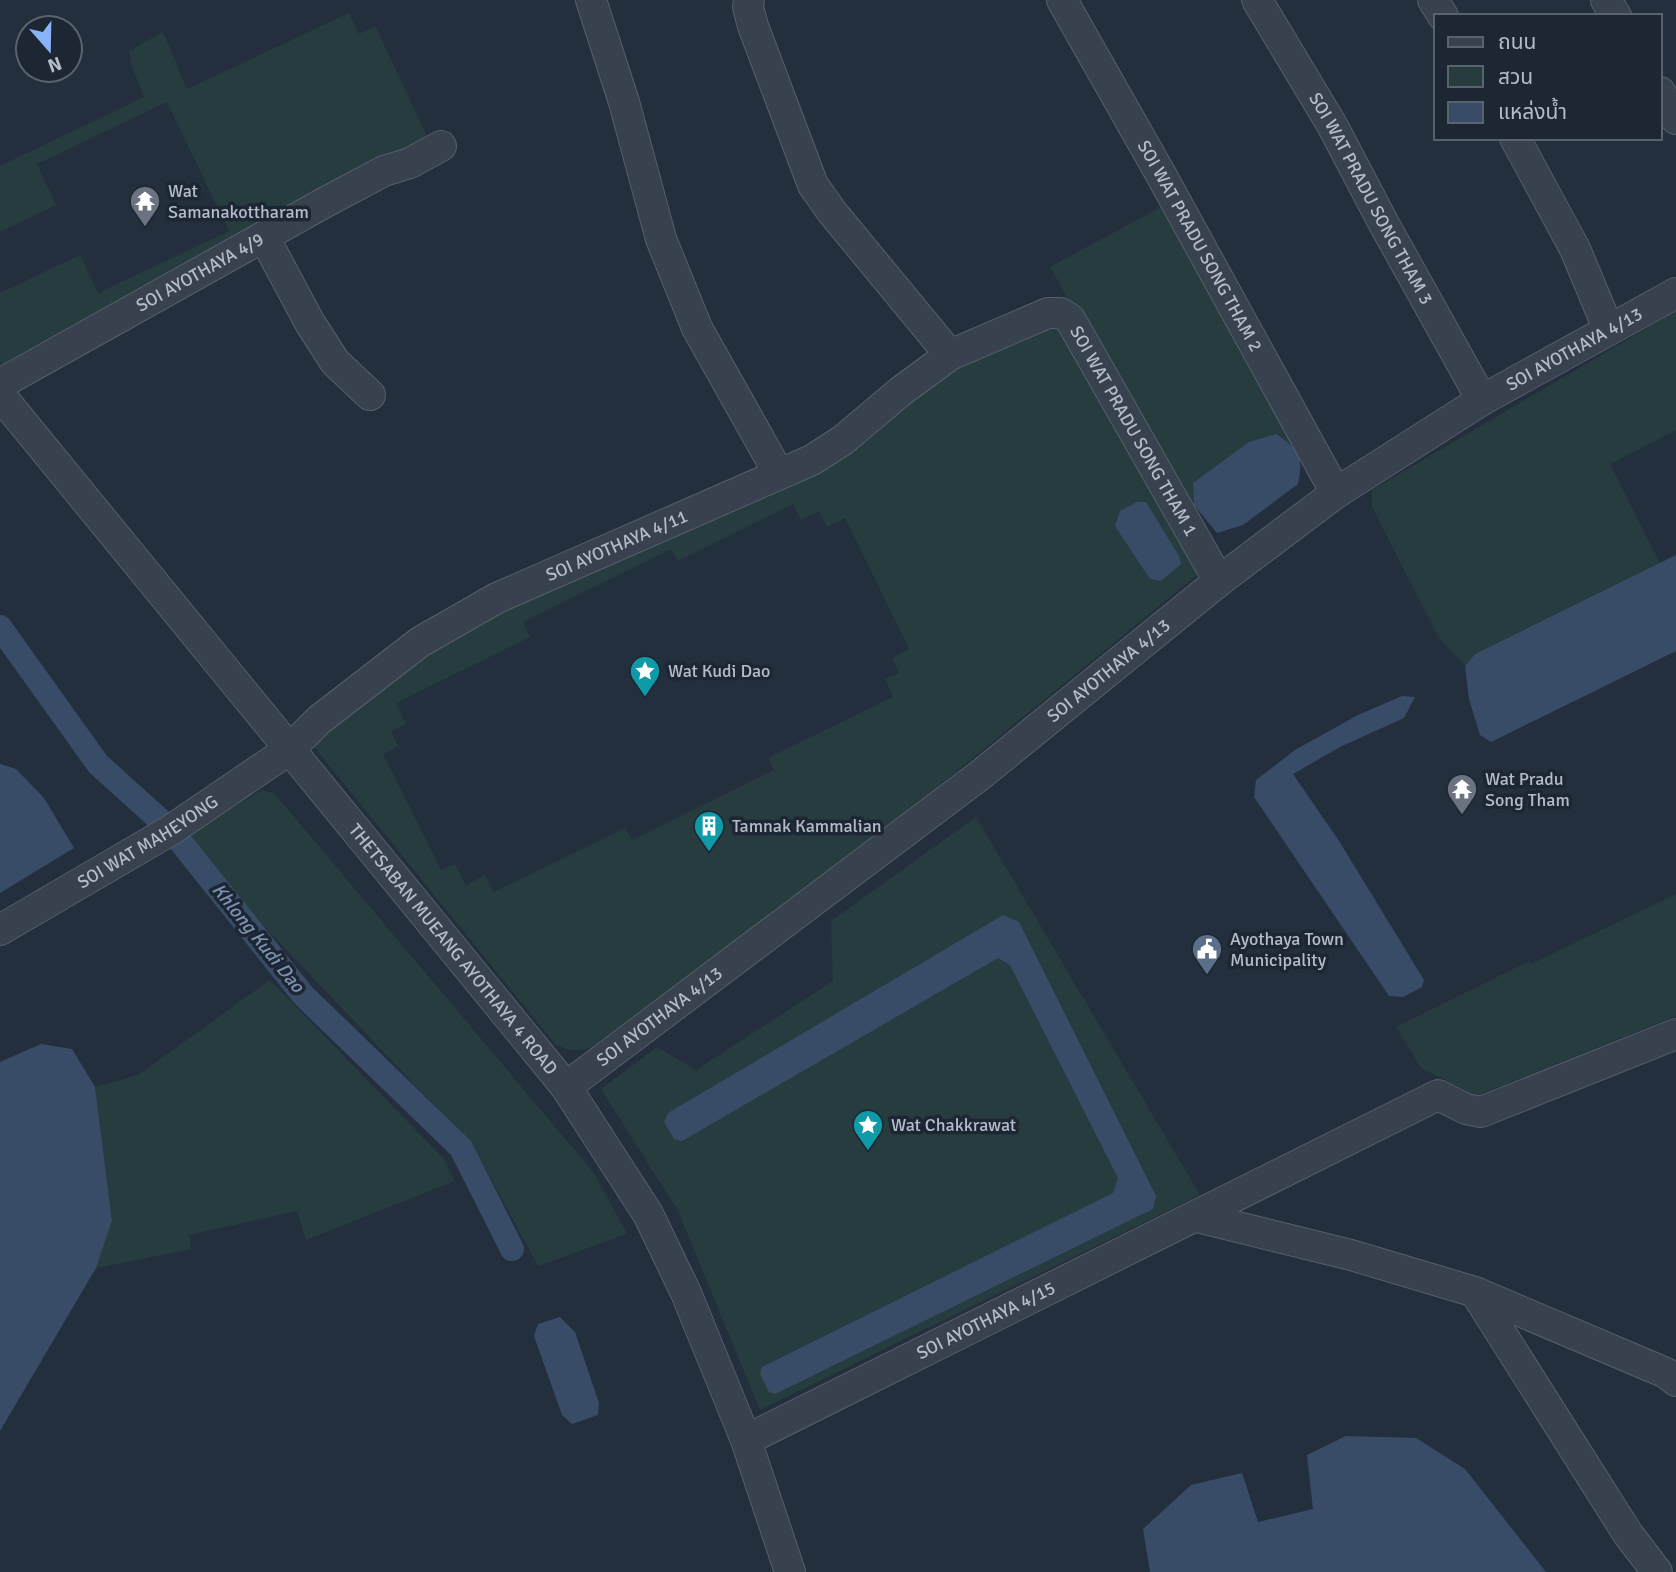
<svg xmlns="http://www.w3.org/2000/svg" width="1676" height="1572" viewBox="0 0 1676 1572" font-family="Signika,'Noto Sans Thai',sans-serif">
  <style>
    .green { fill: #263c3f; fill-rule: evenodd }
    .water { fill: #394c67 }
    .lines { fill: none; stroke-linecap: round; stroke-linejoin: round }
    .canal { stroke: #394c67; stroke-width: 24 }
    .minor-casing { stroke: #565f6c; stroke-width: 32 }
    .minor { stroke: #38414e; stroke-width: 30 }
    .labels { text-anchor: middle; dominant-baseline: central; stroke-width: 7; stroke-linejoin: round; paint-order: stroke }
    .poi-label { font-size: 18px; fill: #b4bcc9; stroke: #1d2633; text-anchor: start }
    .street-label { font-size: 18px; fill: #b4bcc9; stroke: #1d2633 }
    .water-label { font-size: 19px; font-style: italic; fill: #7c92b1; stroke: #1d2633 }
  </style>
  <rect width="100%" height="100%" fill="#242f3e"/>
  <path class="green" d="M 349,13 L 359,34 L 375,26 L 439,161 L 7,372 L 0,362 L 0,293 L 80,255 L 98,293 L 229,231 L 167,102 L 37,164 L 56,205 L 0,232 L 0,166 L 144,97 L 131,64 L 129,51 L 163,32 L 187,89 Z
    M 1161,207 L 1294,446 L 1193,483 L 1194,505 L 1174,485 L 1050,267 Z
    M 1676,311 L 1676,430 L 1610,464 L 1660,563 L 1475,654 L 1465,666 L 1439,638 L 1372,507 L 1372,490 Z
    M 1057,323 L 1197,563 L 1197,575 L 875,838 L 590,1048 C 576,1052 568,1051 555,1044 L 311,743 L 448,634 L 790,485 L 948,368 ZM 793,504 L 801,520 L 819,511 L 827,527 L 845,518 L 909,649 L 892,658 L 899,673 L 885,679 L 893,697 L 768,758 L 774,770 L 632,840 L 625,828 L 494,892 L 485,875 L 466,885 L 455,864 L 441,870 L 383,754 L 398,746 L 391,731 L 406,724 L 396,703 L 530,637 L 523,622 L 671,549 L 678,561 Z
    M 262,790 L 274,793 L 594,1173 L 627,1234 L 538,1266 L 473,1146 L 181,839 Z
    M 976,817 L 1200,1195 L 760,1410 L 678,1211 L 601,1089 L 657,1047 L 696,1070 L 833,981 L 831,921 Z
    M 1676,894 L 1676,1016 L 1476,1096 L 1421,1068 L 1396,1027 L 1529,961 L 1531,964 Z
    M 270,980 L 443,1158 L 455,1181 L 306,1240 L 297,1211 L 189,1235 L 191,1249 L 96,1268 L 112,1221 L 95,1087 L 138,1075 Z"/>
  <path class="water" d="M 1276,434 C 1299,450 1304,455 1298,484 L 1243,525 L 1217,533 L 1194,505 L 1193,483 L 1249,442 Z
    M 1137,502 L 1146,502 L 1179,556 L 1181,564 L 1161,581 L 1150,579 L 1115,526 L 1120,511 Z
    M 1676,555 L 1676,651 L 1491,742 L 1480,735 L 1469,699 L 1465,666 L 1475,654 Z
    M 1402,696 L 1415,697 L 1404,718 L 1340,747 L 1293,774 L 1339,841 L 1424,980 L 1422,987 L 1403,997 L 1389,996 L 1254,797 L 1256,780 L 1295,750 L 1358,715 Z
    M 0,764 L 16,769 L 44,798 L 74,848 L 0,893 Z
    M 1003,915 L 1019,922 L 1156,1196 L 1153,1209 L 775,1394 L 769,1392 L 760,1374 L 762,1367 L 1113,1193 L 1118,1178 L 1010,965 L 998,958 L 682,1141 L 674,1139 L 664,1122 L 668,1113 Z
    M 41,1044 L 72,1049 L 95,1087 L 112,1221 L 96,1268 L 0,1431 L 0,1062 Z
    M 560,1317 L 575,1332 L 599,1403 L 598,1415 L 572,1424 L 562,1415 L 534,1336 L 538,1324 Z
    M 1346,1436 L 1416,1438 L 1465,1469 L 1546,1572 L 1150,1572 L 1143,1529 L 1191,1485 L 1242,1473 L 1258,1522 L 1313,1509 L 1307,1455 Z"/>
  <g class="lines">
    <path class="canal" d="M 0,627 L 98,764 L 171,830 L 303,995 L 461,1148 L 512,1249"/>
    <g class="minor-casing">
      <g id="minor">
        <path d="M 591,0 L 624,102 L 661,239 L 697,328 L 779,474"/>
        <path d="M 749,0 L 748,7 L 753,26 L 813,185 L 832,212 L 950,355"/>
        <path id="s1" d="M 1062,0 L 1160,173 L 1336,493"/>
        <path id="s2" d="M 1257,0 L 1332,125 L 1384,224 L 1482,400"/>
        <path d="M 1433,0 L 1443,16"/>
        <path d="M 1606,0 L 1616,16"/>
        <path d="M 1660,92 L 1676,119"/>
        <path d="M 1515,138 L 1575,249 L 1608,328"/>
        <path d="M 264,237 L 310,323 L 335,362 L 370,395"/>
        <path id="s3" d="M 0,384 L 322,204 L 384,171 L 410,163 L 441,146"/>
        <path id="s4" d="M 0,395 L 566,1087 L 648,1214 L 686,1293 L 746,1440 L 790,1572"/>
        <path id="s5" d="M 0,930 L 171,830 L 290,749 L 319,720 L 420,642 L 497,598 L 812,460 L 843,440 L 901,391 L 950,355 L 1048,313 L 1061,313 L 1070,319 L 1219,581"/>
        <path id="s6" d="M 566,1087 L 979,776 L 1219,581 L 1336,493 L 1482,400 L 1676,293"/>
        <path d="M 1197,1217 L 1351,1255 L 1475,1292 L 1666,1373 L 1676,1381"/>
        <path d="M 1475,1292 L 1628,1534 L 1657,1572"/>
        <path id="s7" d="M 746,1440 L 1438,1095 L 1466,1109 L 1481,1112 L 1676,1034"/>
      </g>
    </g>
    <use href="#minor" class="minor"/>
  </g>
  <defs>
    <g id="temple-pin" transform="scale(1.575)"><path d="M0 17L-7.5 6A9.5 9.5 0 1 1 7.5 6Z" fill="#6b7280" stroke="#1d2633"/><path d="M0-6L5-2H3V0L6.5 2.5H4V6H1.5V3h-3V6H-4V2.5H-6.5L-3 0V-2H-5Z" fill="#fff"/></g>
    <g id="sight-pin" transform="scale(1.575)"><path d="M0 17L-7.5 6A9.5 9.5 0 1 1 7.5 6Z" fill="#0f9aa8" stroke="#1d2633"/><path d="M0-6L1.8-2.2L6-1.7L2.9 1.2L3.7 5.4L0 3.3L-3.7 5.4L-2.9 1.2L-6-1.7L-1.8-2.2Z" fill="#fff"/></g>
    <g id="building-pin" transform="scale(1.575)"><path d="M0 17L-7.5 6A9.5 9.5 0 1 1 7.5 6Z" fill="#0f9aa8" stroke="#1d2633"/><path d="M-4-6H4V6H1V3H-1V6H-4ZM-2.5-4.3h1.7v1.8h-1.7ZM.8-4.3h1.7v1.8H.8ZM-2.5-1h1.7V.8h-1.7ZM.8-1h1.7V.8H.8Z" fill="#fff"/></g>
    <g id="civic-pin" transform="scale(1.575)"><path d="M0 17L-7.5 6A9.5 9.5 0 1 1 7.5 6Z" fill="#5c6f8a" stroke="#1d2633"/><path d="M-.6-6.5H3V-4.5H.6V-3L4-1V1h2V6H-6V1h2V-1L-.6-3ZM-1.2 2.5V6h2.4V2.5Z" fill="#fff"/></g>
  </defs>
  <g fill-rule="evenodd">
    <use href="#temple-pin" x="145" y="201"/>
    <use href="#sight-pin" x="645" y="671"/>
    <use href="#temple-pin" x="1462" y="789"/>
    <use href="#building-pin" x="709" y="826"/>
    <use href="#civic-pin" x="1207" y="949"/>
    <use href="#sight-pin" x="868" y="1125"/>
  </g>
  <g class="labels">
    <g class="poi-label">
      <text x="168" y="191">Wat<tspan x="168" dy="21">Samanakottharam</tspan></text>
      <text x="668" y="671">Wat Kudi Dao</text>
      <text x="1485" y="779">Wat Pradu<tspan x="1485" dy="21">Song Tham</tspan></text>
      <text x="732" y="826">Tamnak Kammalian</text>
      <text x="1230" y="939">Ayothaya Town<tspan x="1230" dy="21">Municipality</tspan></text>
      <text x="891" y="1125">Wat Chakkrawat</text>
    </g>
    <g class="street-label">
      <text stroke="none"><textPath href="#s2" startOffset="229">SOI WAT PRADU SONG THAM 3</textPath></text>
      <text stroke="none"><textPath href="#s1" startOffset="282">SOI WAT PRADU SONG THAM 2</textPath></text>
      <text stroke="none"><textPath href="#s3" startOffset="229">SOI AYOTHAYA 4/9</textPath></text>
      <text stroke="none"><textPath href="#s6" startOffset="1251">SOI AYOTHAYA 4/13</textPath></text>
      <text stroke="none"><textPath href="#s5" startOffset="1376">SOI WAT PRADU SONG THAM 1</textPath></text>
      <text stroke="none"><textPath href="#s5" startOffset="730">SOI AYOTHAYA 4/11</textPath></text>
      <text stroke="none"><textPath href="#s6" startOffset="684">SOI AYOTHAYA 4/13</textPath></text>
      <text stroke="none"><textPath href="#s5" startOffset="172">SOI WAT MAHEYONG</textPath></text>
      <text stroke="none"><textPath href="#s4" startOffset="716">THETSABAN MUEANG AYOTHAYA 4 ROAD</textPath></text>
      <text stroke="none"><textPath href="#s6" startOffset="117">SOI AYOTHAYA 4/13</textPath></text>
      <text stroke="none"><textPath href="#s7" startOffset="268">SOI AYOTHAYA 4/15</textPath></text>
    </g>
    <g class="water-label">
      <text transform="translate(258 938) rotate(51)">Khlong Kudi Dao</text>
    </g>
  </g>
  <rect x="1434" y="14" width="228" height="126" fill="#1d2633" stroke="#59626f" stroke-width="2"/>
  <rect x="1448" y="37" width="35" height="10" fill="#38414e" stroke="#59626f" stroke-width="2"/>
  <text x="1498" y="49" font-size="21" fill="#b4bcc9">ถนน</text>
  <rect x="1448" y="66" width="35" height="21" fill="#263c3f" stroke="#59626f" stroke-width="2"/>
  <text x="1498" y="84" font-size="21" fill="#b4bcc9">สวน</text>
  <rect x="1448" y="102" width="35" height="21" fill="#394c67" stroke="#59626f" stroke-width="2"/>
  <text x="1498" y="119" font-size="21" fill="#b4bcc9">แหล่งน้ำ</text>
  <g transform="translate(49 49) rotate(160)"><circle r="33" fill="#1d2633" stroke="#59626f" stroke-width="2"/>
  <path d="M0-5L12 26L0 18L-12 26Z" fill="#8ab4f8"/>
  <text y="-10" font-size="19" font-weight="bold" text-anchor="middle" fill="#b4bcc9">N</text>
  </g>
</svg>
